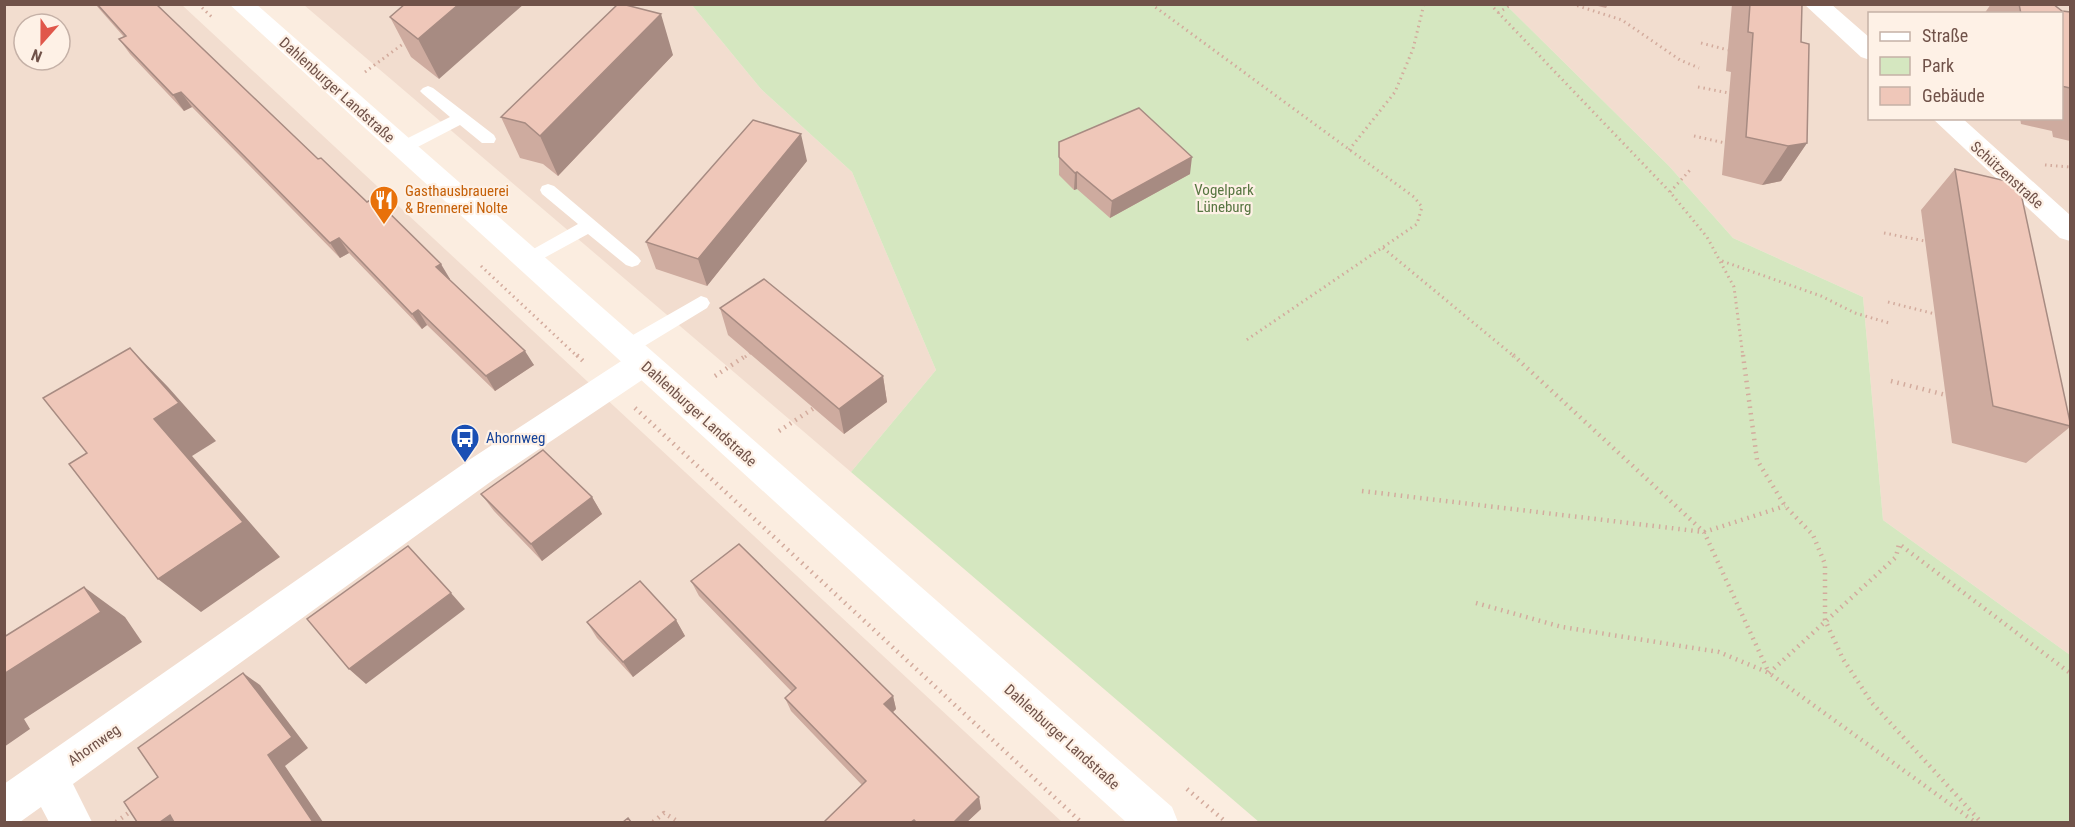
<svg xmlns="http://www.w3.org/2000/svg" width="2075" height="827" viewBox="0 0 2075 827" font-family="'Roboto Condensed',sans-serif">
  <style>
    .residential { fill: #f2ddcf; fill-rule: evenodd }
    .green { fill: #d5e7c0 }
    .lines { fill: none; stroke-linecap: round; stroke-linejoin: round }
    .path-far1 { stroke: #d3ab9d; stroke-width: 3; stroke-dasharray: 1.5 4; stroke-linecap: butt }
    .path { stroke: #d3ab9d; stroke-width: 4.5; stroke-dasharray: 1.5 5; stroke-linecap: butt }
    .lane { fill: #fff; fill-rule: evenodd }
    .street { fill: #fff; fill-rule: evenodd }
    .secondary { fill: #fff; fill-rule: evenodd }
    .wall { fill: #ceab9f }
    .shaded-wall { fill: #a78b82 }
    .building { fill: #efc7b9; stroke: #a78b82; stroke-width: 1.5 }
    .labels { text-anchor: middle; dominant-baseline: central; stroke-width: 4.5; stroke-linejoin: round; paint-order: stroke }
    .street-label { font-size: 15px; fill: #705249; stroke: #fef1e6 }
    .park-label { font-size: 15px; fill: #587642; stroke: #fef1e6 }
    .food-label { font-size: 15px; fill: #c56008; stroke: #fef1e6; text-anchor: start }
    .transit-label { font-size: 15px; fill: #164399; stroke: #fef1e6; text-anchor: start }
  </style>
  <rect width="100%" height="100%" fill="#fbede0"/>
  <path class="residential" d="M 5,4 L 182,5 L 1062,822 L 5,822 ZM 24,24 L 60,24 L 60,60 L 24,60 Z
    M 304,5 L 692,5 L 761,89 L 852,172 L 936,370 L 851,472 Z
    M 1506,5 L 2070,5 L 2070,655 L 1883,520 L 1863,297 L 1733,238 L 1669,166 ZM 1870,14 L 2062,14 L 2062,118 L 1870,118 Z"/>
  <path class="green" d="M 692,5 L 1506,5 L 1669,166 L 1733,238 L 1863,297 L 1883,520 L 2070,655 L 2070,822 L 1259,822 L 851,472 L 936,370 L 852,172 L 761,89 Z"/>
  <g class="lines">
    <path class="path-far1" d="M 198,4 L 213,18
      M 1151,4 L 1414,197 L 1422,207 L 1417,224 L 1245,341
      M 1490,4 L 1670,192 L 1707,237 L 1734,287 L 1743,357
      M 1572,4 L 1622,20 L 1680,60 L 1699,68
      M 1498,13 L 1512,4
      M 1701,43 L 1728,50
      M 365,72 L 407,41
      M 1698,87 L 1729,93
      M 1694,136 L 1725,143
      M 1349,150 L 1395,92 L 1413,49 L 1424,4
      M 2045,165 L 2070,167
      M 1670,192 L 1691,169
      M 1884,233 L 1925,241
      M 1383,248 L 1515,357
      M 1722,261 L 1821,296 L 1855,313 L 1889,323
      M 481,266 L 578,357
      M 1888,302 L 1935,314
      M 745,357 L 750,353"/>
    <path class="path" d="M 577,355 L 583,361
      M 1513,355 L 1704,532 L 1769,673
      M 1743,355 L 1757,460 L 1785,506 L 1813,535 L 1825,564 L 1825,620 L 1843,659 L 1872,703 L 1981,822
      M 715,376 L 747,355
      M 1891,381 L 1946,395
      M 635,408 L 1081,822
      M 779,431 L 814,408
      M 1362,491 L 1704,532 L 1785,506
      M 1476,603 L 1562,627 L 1719,652 L 1769,673 L 1975,822
      M 1769,673 L 1896,557 L 1899,544 L 2070,673
      M 1187,789 L 1226,822
      M 116,822 L 134,809
      M 653,822 L 664,813 L 679,822"/>
    <path class="lane" d="M 428,86 L 433,88 L 494,135 L 496,139 L 494,143 L 482,143 L 460,125 L 408,152 L 396,152 L 394,148 L 396,144 L 450,117 L 423,94 L 420,91 L 423,88 Z
      M 548,184 L 554,186 L 638,257 L 641,261 L 638,265 L 632,267 L 626,265 L 588,234 L 533,264 L 527,266 L 521,264 L 518,260 L 521,256 L 578,224 L 542,194 L 540,190 L 542,186 Z
      M 701,296 L 707,298 L 710,303 L 707,308 L 633,353 L 626,355 L 619,353 L 617,348 L 619,343 Z"/>
    <path class="street" d="M 1804,4 L 1831,4 L 1870,38 L 1870,60 L 1861,57 Z
      M 1932,118 L 1962,118 L 2070,215 L 2070,241 L 2060,238 Z
      M 643,351 L 654,354 L 659,363 L 654,372 L 493,480 L 73,784 L 92,822 L 49,822 L 41,807 L 20,822 L 4,822 L 4,784 L 469,460 L 632,354 Z"/>
    <path class="secondary" d="M 229,4 L 256,4 L 1172,807 L 1178,822 L 1126,822 Z"/>
  </g>
  <path class="wall" d="M 95,4 L 156,4 L 318,159 L 367,202 L 450,279 L 450,280 L 534,365 L 495,391 L 427,325 L 422,329 L 349,253 L 340,258 L 192,107 L 184,111 L 130,54 L 119,39 L 124,37 Z
    M 405,4 L 439,79 L 411,57 L 390,17 Z
    M 1590,4 L 1608,4 L 1606,8 Z
    M 1732,4 L 1802,4 L 1801,42 L 1807,143 L 1781,181 L 1762,185 L 1722,175 L 1731,72 L 1726,71 Z
    M 1991,4 L 2053,4 L 2062,11 L 2070,12 L 2070,141 L 2053,137 L 2052,131 L 2021,124 L 2020,118 L 2061,118 L 2061,14 L 1984,14 Z
    M 673,55 L 558,176 L 543,164 L 520,158 L 501,117 Z
    M 1059,142 L 1190,174 L 1110,218 L 1077,189 L 1074,190 L 1059,175 Z
    M 807,161 L 707,286 L 656,269 L 646,242 Z
    M 1955,169 L 2070,422 L 2070,427 L 2026,463 L 1952,443 L 1921,210 Z
    M 720,308 L 883,376 L 887,402 L 844,434 L 728,335 Z
    M 481,494 L 592,497 L 602,514 L 542,561 L 494,511 Z
    M 691,581 L 893,696 L 896,709 L 893,712 L 979,797 L 981,809 L 967,822 L 824,822 L 862,785 L 791,711 L 785,698 L 792,692 L 699,596 Z
    M 676,620 L 685,636 L 633,677 L 597,638 L 587,622 Z"/>
  <path class="shaded-wall" d="M 459,4 L 524,4 L 439,79 L 418,39 Z
    M 661,14 L 673,55 L 558,176 L 540,136 Z
    M 181,92 L 192,107 L 184,111 L 173,95 Z
    M 801,134 L 807,161 L 707,286 L 698,259 Z
    M 1807,143 L 1781,181 L 1762,185 L 1788,146 Z
    M 1192,157 L 1190,174 L 1110,218 L 1112,201 Z
    M 1077,172 L 1077,189 L 1074,190 L 1075,173 Z
    M 339,238 L 349,253 L 340,258 L 330,243 Z
    M 441,264 L 450,279 L 445,282 L 436,267 Z
    M 418,310 L 427,325 L 422,329 L 412,314 Z
    M 130,348 L 168,387 L 216,441 L 192,456 L 280,557 L 201,612 L 158,579 Z
    M 525,351 L 534,365 L 495,391 L 486,376 Z
    M 883,376 L 887,402 L 844,434 L 839,409 Z
    M 592,497 L 602,514 L 542,561 L 531,544 Z
    M 84,587 L 125,617 L 142,642 L 24,719 L 30,729 L 4,747 L 4,674 Z
    M 451,593 L 465,609 L 366,684 L 349,669 Z
    M 676,620 L 685,636 L 633,677 L 623,662 Z
    M 243,673 L 260,685 L 308,748 L 285,766 L 323,822 L 313,822 L 268,755 Z
    M 893,696 L 896,709 L 888,717 L 884,704 Z
    M 979,797 L 981,809 L 967,822 L 954,822 Z
    M 170,815 L 184,822 L 160,822 Z"/>
  <path class="building" d="M 97,4 L 156,4 L 318,159 L 321,158 L 367,202 L 374,198 L 441,264 L 436,267 L 525,351 L 486,376 L 418,310 L 412,314 L 339,238 L 330,243 L 181,92 L 173,95 L 119,39 L 126,36 Z
    M 405,4 L 459,4 L 418,39 L 390,17 Z
    M 618,4 L 622,4 L 661,14 L 540,136 L 525,123 L 501,117 Z
    M 1750,4 L 1802,4 L 1801,42 L 1809,44 L 1807,143 L 1788,146 L 1746,137 L 1753,33 L 1748,32 Z
    M 2019,4 L 2053,4 L 2062,11 L 2070,12 L 2070,88 L 2061,86 L 2061,14 L 2021,14 Z
    M 1139,108 L 1192,157 L 1112,201 L 1077,172 L 1075,173 L 1059,157 L 1059,142 Z
    M 753,120 L 801,134 L 698,259 L 646,242 Z
    M 1955,169 L 2019,184 L 2070,422 L 2070,426 L 1993,406 Z
    M 764,279 L 883,376 L 839,409 L 720,308 Z
    M 130,348 L 179,403 L 154,419 L 243,522 L 158,579 L 69,464 L 87,453 L 43,398 Z
    M 543,450 L 592,497 L 531,544 L 481,494 Z
    M 739,544 L 893,696 L 884,704 L 979,797 L 954,822 L 916,822 L 914,820 L 911,822 L 824,822 L 866,781 L 785,698 L 796,688 L 691,581 Z
    M 408,546 L 451,593 L 349,669 L 307,619 Z
    M 640,581 L 676,620 L 623,662 L 587,622 Z
    M 84,587 L 101,612 L 4,674 L 4,637 Z
    M 243,673 L 292,737 L 268,755 L 313,822 L 174,822 L 170,815 L 160,822 L 137,822 L 124,802 L 158,777 L 138,748 Z
    M 628,818 L 631,822 L 623,822 Z"/>
  <defs>
    <g id="restaurant-pin" transform="scale(1.5)"><path d="M0 17L-7.5 6A9.5 9.5 0 1 1 7.5 6Z" fill="#e8710a" stroke="#fef1e6"/><path d="M-5-6h1v4h1v-4h1v4h1v-4h1v5L-1.5 .5V6h-2V.5L-5-1ZM5-6V6H3V1.5H1.5Q1.5-4 5-6Z" fill="#fff"/></g>
    <g id="bus-pin" transform="scale(1.5)"><path d="M0 17L-7.5 6A9.5 9.5 0 1 1 7.5 6Z" fill="#1a4fb4" stroke="#fef1e6"/><path d="M-5-6H5V4H4V6H2V4H-2V6H-4V4H-5ZM-3.5-4V0h7V-4ZM-3.5 1.2v1.5H-2V1.2ZM2 1.2v1.5H3.5V1.2Z" fill="#fff"/></g>
  </defs>
  <g fill-rule="evenodd">
    <use href="#restaurant-pin" x="384" y="200"/>
    <use href="#bus-pin" x="465" y="438"/>
  </g>
  <g class="labels">
    <g class="street-label">
      <text transform="translate(337 90) rotate(42)">Dahlenburger Landstraße</text>
      <text transform="translate(2007 175) rotate(42)">Schützenstraße</text>
      <text transform="translate(699 414) rotate(42)">Dahlenburger Landstraße</text>
      <text transform="translate(1062 737) rotate(42)">Dahlenburger Landstraße</text>
      <text transform="translate(94 745) rotate(-35)">Ahornweg</text>
    </g>
    <g class="park-label">
      <text x="1224" y="190">Vogelpark<tspan x="1224" dy="17">Lüneburg</tspan></text>
    </g>
    <g class="food-label">
      <text x="405" y="191">Gasthausbrauerei<tspan x="405" dy="17">&amp; Brennerei Nolte</tspan></text>
    </g>
    <g class="transit-label">
      <text x="486" y="438">Ahornweg</text>
    </g>
  </g>
  <rect width="2075" height="827" fill="none" stroke="#705249" stroke-width="12"/>
  <rect x="1868" y="12" width="195" height="108" fill="#fef1e6" stroke="#c5b1a7" stroke-width="1.5"/>
  <rect x="1880" y="32" width="30" height="9" fill="#ffffff" stroke="#c5b1a7" stroke-width="1.5"/>
  <text x="1922" y="42" font-size="18" fill="#705249">Straße</text>
  <rect x="1880" y="57" width="30" height="18" fill="#d5e7c0" stroke="#c5b1a7" stroke-width="1.5"/>
  <text x="1922" y="72" font-size="18" fill="#705249">Park</text>
  <rect x="1880" y="87" width="30" height="18" fill="#efc7b9" stroke="#c5b1a7" stroke-width="1.5"/>
  <text x="1922" y="102" font-size="18" fill="#705249">Gebäude</text>
  <g transform="translate(42 42) rotate(201)"><circle r="28" fill="#fef1e6" stroke="#c5b1a7" stroke-width="1.5"/>
  <path d="M0-4.5L10 22L0 15L-10 22Z" fill="#e0574a"/>
  <text y="-9" font-size="16" font-weight="bold" text-anchor="middle" fill="#705249">N</text>
  </g>
</svg>
